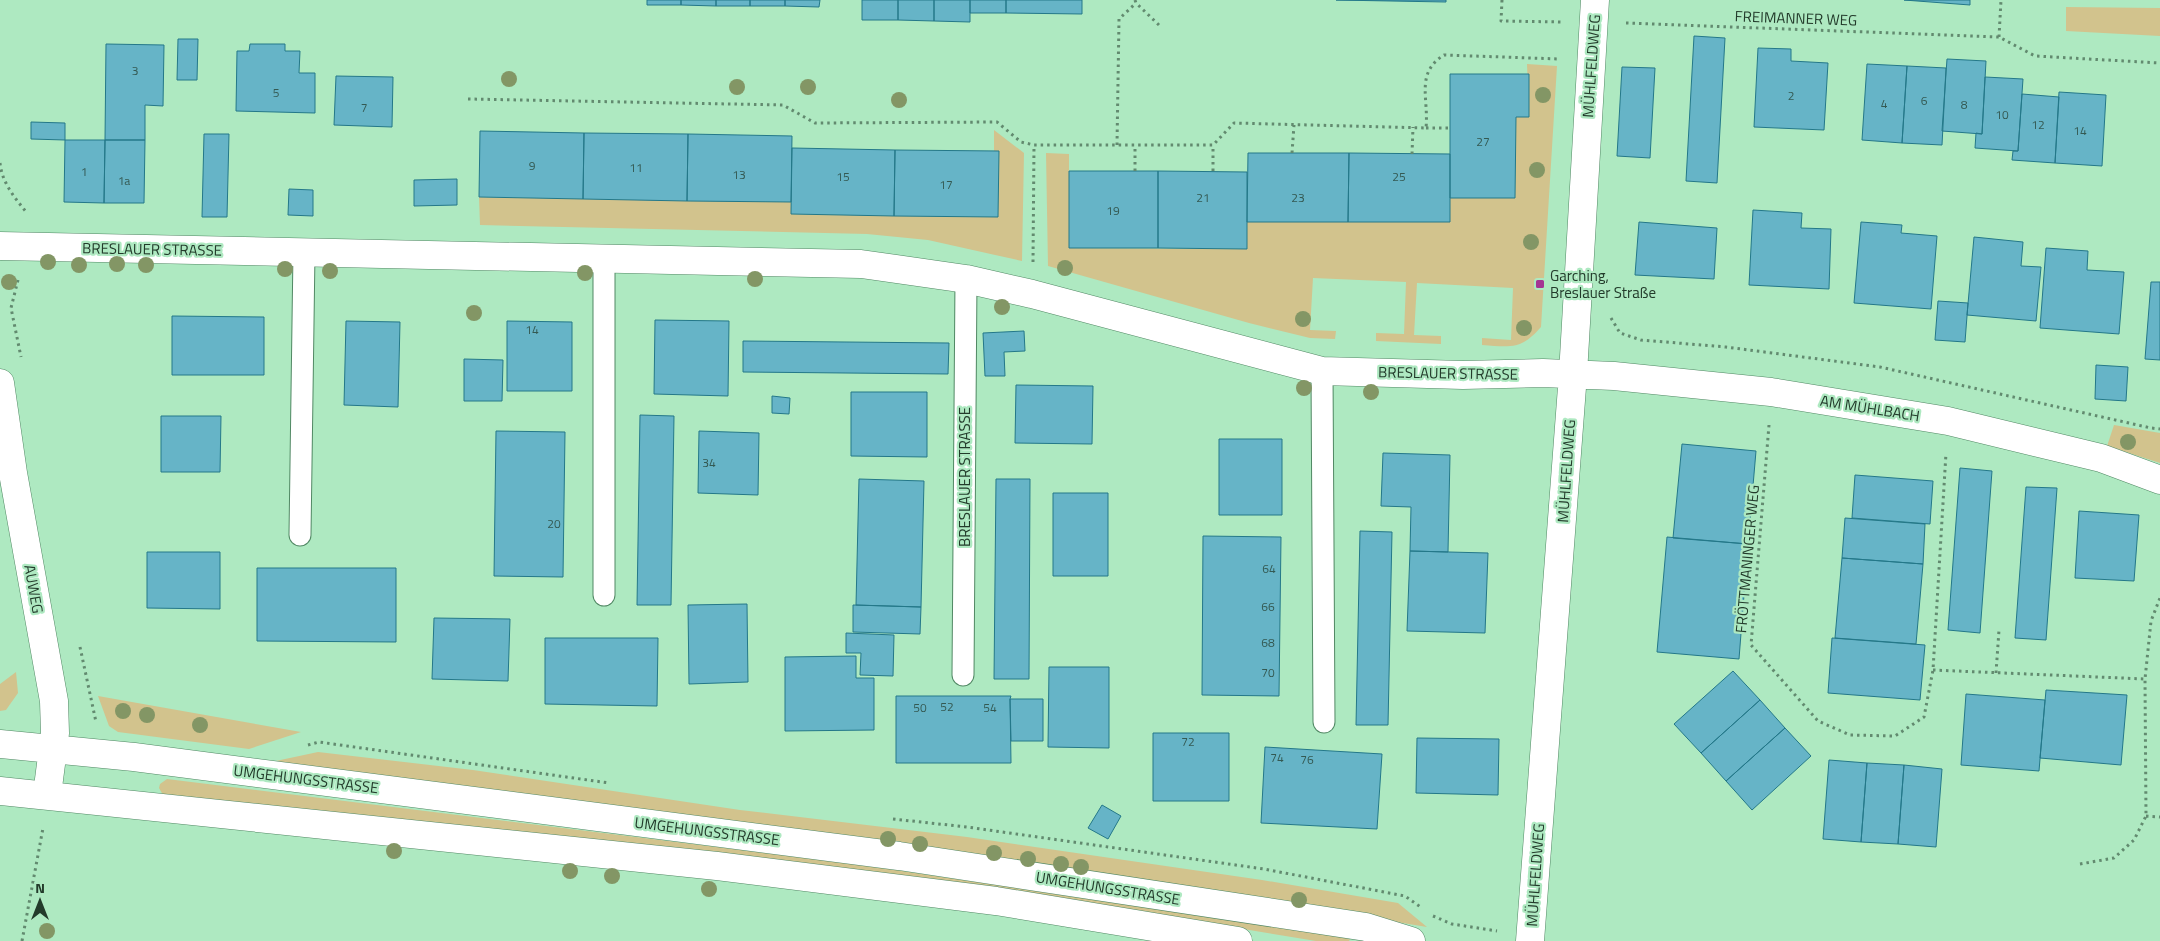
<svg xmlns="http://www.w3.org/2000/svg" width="2160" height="941" viewBox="0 0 2160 941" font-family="'Titillium Web',sans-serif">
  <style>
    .green { fill: #d2c38d }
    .building { fill: #66b4c7; stroke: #247889 }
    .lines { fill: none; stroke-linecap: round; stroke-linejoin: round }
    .lane-casing { stroke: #518864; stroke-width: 23 }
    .street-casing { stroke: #518864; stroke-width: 29 }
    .path { stroke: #628a6f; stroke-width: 3; stroke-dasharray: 2.5 4; stroke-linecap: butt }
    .lane { stroke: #fff; stroke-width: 21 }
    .street { stroke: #fff; stroke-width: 28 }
    .tree { fill: #839665 }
    .poi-dot { fill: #a43593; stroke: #aee9c1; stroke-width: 2 }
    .labels { text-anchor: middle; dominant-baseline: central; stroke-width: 4.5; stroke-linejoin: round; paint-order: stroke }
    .number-label { font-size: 12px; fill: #345952 }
    .street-label { font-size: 15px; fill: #233b2b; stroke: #aee9c1 }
    .poi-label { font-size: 15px; fill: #233b2b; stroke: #aee9c1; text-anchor: start }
  </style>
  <rect width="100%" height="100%" fill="#aee9c1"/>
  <path class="green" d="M 2066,7 L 2160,8 L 2160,36 L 2066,31 Z
    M 1527,64 L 1557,66 L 1541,327 C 1521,350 1511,347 1482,345 L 1482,338 L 1511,340 L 1513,288 L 1417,283 L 1414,335 L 1441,336 L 1441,344 L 1376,341 L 1376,333 L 1404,334 L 1406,282 L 1313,278 L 1310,330 L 1336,331 L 1335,339 L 1310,338 L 1249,323 L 1048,266 L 1046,153 L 1069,154 L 1069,248 L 1247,249 L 1247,222 L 1449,222 L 1450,198 L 1515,198 L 1516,117 L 1529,117 Z
    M 994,130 L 1024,153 L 1022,261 L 928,240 L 867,234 L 480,225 L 479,197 L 791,202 L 791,214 L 997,217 L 999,152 L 994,151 Z
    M 2114,425 L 2160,433 L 2160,463 L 2107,446 Z
    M 16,672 L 18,693 L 6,710 L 0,711 L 0,684 Z
    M 98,696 L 301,732 L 249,749 L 118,732 L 109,726 Z
    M 318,752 L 473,770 L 740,810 L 967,837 L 1262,880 L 1398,903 L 1427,927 L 1263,900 L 257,765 Z
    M 167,779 L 855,864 L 1345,936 L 1350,939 L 1349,941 L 1316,941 L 1134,911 L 668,847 L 163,795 L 159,788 L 160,784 Z"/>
  <path class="building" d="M 647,0 L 681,0 L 681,5 L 647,5 Z
    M 681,0 L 716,0 L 716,6 L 681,5 Z
    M 716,0 L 750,0 L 750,6 L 716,6 Z
    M 750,0 L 785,0 L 785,6 L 750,6 Z
    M 785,0 L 820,0 L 819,7 L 785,6 Z
    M 862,0 L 898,0 L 898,20 L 862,20 Z
    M 898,0 L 934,0 L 934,21 L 898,20 Z
    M 934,0 L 970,0 L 970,22 L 934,21 Z
    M 970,0 L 1006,0 L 1006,13 L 970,13 Z
    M 1006,0 L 1082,0 L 1082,14 L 1006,13 Z
    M 1336,0 L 1446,0 L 1446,2 Z
    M 1904,0 L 1970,0 L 1970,5 Z
    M 1694,36 L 1725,38 L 1717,183 L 1686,181 Z
    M 178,39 L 198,39 L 197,80 L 177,80 Z
    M 106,44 L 164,45 L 163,106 L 145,105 L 145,140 L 105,140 Z
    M 250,44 L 285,44 L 285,51 L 300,51 L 299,73 L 315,73 L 315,113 L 236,111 L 237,51 L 249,51 Z
    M 1758,48 L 1791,49 L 1791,61 L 1828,63 L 1824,130 L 1754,127 Z
    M 1947,59 L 1986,61 L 1982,134 L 1942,131 Z
    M 1867,64 L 1907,66 L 1902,143 L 1862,140 Z
    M 1907,66 L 1946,68 L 1942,145 L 1902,143 Z
    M 1622,67 L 1655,68 L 1650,158 L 1617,156 Z
    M 1450,74 L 1529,74 L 1529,117 L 1516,117 L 1515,198 L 1450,198 Z
    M 336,76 L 393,77 L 392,127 L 334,125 Z
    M 1985,77 L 2023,79 L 2018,151 L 1975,148 L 1976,133 L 1982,134 Z
    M 2059,92 L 2106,95 L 2102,166 L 2055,163 Z
    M 2022,94 L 2059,97 L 2055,163 L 2012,160 L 2013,151 L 2018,151 Z
    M 31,122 L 65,123 L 65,140 L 31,139 Z
    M 480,131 L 584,133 L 583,199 L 479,197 Z
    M 584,133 L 688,134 L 687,201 L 583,199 Z
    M 204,134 L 229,134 L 227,217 L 202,217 Z
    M 688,134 L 792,136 L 791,202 L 687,201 Z
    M 65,140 L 105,140 L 104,203 L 64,202 Z
    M 105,140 L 145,140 L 144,203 L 104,203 Z
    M 792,148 L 895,150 L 894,216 L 791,214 Z
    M 895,150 L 999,151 L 998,217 L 894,216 Z
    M 1248,153 L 1349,153 L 1348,222 L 1247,222 Z
    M 1349,153 L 1450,154 L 1450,222 L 1348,222 Z
    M 1069,171 L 1158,171 L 1158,248 L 1069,248 Z
    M 1158,171 L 1247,172 L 1247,249 L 1158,248 Z
    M 457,179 L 457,205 L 414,206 L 414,180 Z
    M 289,189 L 313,190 L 313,216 L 288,215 Z
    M 1753,210 L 1802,213 L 1801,228 L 1831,229 L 1829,289 L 1749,285 Z
    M 1639,222 L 1717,228 L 1714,279 L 1635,275 Z
    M 1861,222 L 1902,225 L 1901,233 L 1937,236 L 1931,309 L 1854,303 Z
    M 1974,237 L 2023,242 L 2021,266 L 2041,267 L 2036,321 L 1967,315 Z
    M 2046,248 L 2088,251 L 2087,270 L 2124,272 L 2119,334 L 2040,328 Z
    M 2151,282 L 2160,282 L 2160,360 L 2145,359 Z
    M 1938,301 L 1968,303 L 1965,342 L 1935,340 Z
    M 172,316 L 264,317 L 264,375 L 172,375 Z
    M 655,320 L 729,321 L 728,396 L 654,394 Z
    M 346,321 L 400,322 L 398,407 L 344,405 Z
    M 507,321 L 572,322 L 572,391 L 507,391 Z
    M 1024,331 L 1025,351 L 1004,352 L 1005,376 L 985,376 L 983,333 Z
    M 743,341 L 949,343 L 948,374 L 743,372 Z
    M 464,359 L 503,360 L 502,401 L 464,401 Z
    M 2096,365 L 2128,367 L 2126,401 L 2095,399 Z
    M 1016,385 L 1093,386 L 1092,444 L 1015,443 Z
    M 851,392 L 927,392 L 927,457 L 851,456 Z
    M 772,396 L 790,398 L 789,414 L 772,413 Z
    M 640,415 L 674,416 L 671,605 L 637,605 Z
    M 161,416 L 221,416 L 220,472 L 161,472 Z
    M 496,431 L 565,432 L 563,577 L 494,576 Z
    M 699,431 L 759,433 L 758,495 L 698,493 Z
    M 1219,439 L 1282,439 L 1282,515 L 1219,515 Z
    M 1682,444 L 1756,451 L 1748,544 L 1673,538 Z
    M 1383,453 L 1450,455 L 1448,552 L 1410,551 L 1411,507 L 1381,506 Z
    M 1960,468 L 1992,471 L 1980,633 L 1948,630 Z
    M 1855,475 L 1933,481 L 1930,524 L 1852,518 Z
    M 859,479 L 924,481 L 921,607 L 856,605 Z
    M 996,479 L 1030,479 L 1029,679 L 994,679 Z
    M 2026,487 L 2057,488 L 2046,640 L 2015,638 Z
    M 1053,493 L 1108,493 L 1108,576 L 1053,576 Z
    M 2079,511 L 2139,515 L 2134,581 L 2075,578 Z
    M 1845,518 L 1925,524 L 1923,564 L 1842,558 Z
    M 1360,531 L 1392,532 L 1388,725 L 1356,725 Z
    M 1203,536 L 1281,537 L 1279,696 L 1202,695 Z
    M 1667,537 L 1748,544 L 1739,659 L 1657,652 Z
    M 1410,551 L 1488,553 L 1485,633 L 1407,631 Z
    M 147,552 L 220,552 L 220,609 L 147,608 Z
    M 1842,558 L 1923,564 L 1916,644 L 1835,638 Z
    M 257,568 L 396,568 L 396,642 L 257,641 Z
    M 747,604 L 748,682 L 689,684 L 688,605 Z
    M 853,605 L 921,607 L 920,634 L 853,632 Z
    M 434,618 L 510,619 L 508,681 L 432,679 Z
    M 846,633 L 894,635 L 893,676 L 860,675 L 861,653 L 846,653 Z
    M 545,638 L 658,638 L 657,706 L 545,704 Z
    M 1832,638 L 1925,645 L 1920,700 L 1828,693 Z
    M 856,656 L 856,678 L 874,678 L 874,730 L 785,731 L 785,657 Z
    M 1049,667 L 1109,667 L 1109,748 L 1048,747 Z
    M 1733,671 L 1760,700 L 1701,753 L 1674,724 Z
    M 2046,690 L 2127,695 L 2121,765 L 2040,758 Z
    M 1966,694 L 2045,700 L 2039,771 L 1961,765 Z
    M 896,696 L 1011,696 L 1010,699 L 1011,763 L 896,763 Z
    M 1010,699 L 1043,699 L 1043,741 L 1011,741 Z
    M 1760,700 L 1785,728 L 1726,781 L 1701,753 Z
    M 1785,728 L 1811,756 L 1752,810 L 1726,781 Z
    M 1153,733 L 1229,733 L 1229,801 L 1153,801 Z
    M 1417,738 L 1499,739 L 1498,795 L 1416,793 Z
    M 1265,747 L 1382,754 L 1377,829 L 1261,823 Z
    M 1829,760 L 1867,763 L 1861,842 L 1823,839 Z
    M 1867,763 L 1904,765 L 1898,844 L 1861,842 Z
    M 1904,765 L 1942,769 L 1936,847 L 1898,844 Z
    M 1102,805 L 1121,816 L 1108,839 L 1088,828 Z"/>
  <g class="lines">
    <g class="lane-casing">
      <path id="lane" d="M 1322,371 L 1324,722
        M 300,535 L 304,252
        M 604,595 L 604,258
        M 963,675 L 966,279"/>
    </g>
    <g class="street-casing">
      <path id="street" d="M 0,246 L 861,264 L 966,279 L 1032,294 L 1322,371 L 1463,375 L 1543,373 L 1614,376 L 1771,392 L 1948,421 L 2101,458 L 2160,480
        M 0,383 L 13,473 L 54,701 L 55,733 L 47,795
        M 0,744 L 134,757 L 899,856 L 1366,927 L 1411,941
        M 0,791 L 717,866 L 996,901 L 1238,941
        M 1530,941 L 1573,374 L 1595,0"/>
    </g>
    <path class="path" d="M 1135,0 L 1136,3 L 1160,26
      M 1502,0 L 1501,21 L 1562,22
      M 1626,23 L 1999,37 L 2035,56 L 2160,63
      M 1999,37 L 2001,0
      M 468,99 L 783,105 L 815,123 L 997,122 L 1021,142 L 1034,145 L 1213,145 L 1234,123 L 1426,128 C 1429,98 1415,73 1444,55 L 1560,59
      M 1426,128 L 1450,128
      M 1117,145 L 1119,19 L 1136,3
      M 1292,153 L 1294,125
      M 1412,154 L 1413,127
      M 0,163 C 2,183 15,198 27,213
      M 1135,171 L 1135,145
      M 1213,171 L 1213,145
      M 1033,262 L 1034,145
      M 18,280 L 11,308 L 21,357
      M 1611,318 L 1620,333 L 1641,340 L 1726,347 L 1880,367 L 2151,428 L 2160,429
      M 1769,425 L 1751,645 L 1818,721 L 1850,735 L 1895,736 L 1924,717 L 1933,670 L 1946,453
      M 80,647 L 96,722
      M 1933,670 L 2145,679
      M 1996,673 L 1999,630
      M 308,745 L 319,742 L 609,783
      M 2146,816 L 2160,817
      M 893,819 L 967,827 L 1264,869 L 1405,896 L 1422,908
      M 2080,864 L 2114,858 L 2134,840 L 2146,816 L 2145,679 L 2151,621 L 2160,598
      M 1433,916 L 1452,924 L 1497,931
      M 22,941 L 43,828"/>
    <use href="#lane" class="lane"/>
    <use href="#street" class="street"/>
  </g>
  <g class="tree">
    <circle cx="509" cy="79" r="8"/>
    <circle cx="737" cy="87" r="8"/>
    <circle cx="808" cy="87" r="8"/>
    <circle cx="1543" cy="95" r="8"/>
    <circle cx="899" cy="100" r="8"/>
    <circle cx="1537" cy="170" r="8"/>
    <circle cx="1531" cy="242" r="8"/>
    <circle cx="48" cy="262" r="8"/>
    <circle cx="117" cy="264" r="8"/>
    <circle cx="79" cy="265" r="8"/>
    <circle cx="146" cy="265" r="8"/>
    <circle cx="1065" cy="268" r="8"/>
    <circle cx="285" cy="269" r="8"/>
    <circle cx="330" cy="271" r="8"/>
    <circle cx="585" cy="273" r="8"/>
    <circle cx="755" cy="279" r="8"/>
    <circle cx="9" cy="282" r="8"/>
    <circle cx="1002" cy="307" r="8"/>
    <circle cx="474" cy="313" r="8"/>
    <circle cx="1303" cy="319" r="8"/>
    <circle cx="1524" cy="328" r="8"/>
    <circle cx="1304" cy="388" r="8"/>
    <circle cx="1371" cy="392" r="8"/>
    <circle cx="2128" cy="442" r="8"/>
    <circle cx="123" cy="711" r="8"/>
    <circle cx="147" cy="715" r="8"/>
    <circle cx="200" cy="725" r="8"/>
    <circle cx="888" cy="839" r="8"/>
    <circle cx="920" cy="844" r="8"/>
    <circle cx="394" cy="851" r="8"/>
    <circle cx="994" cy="853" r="8"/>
    <circle cx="1028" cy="859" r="8"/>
    <circle cx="1061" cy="864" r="8"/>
    <circle cx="1081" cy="867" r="8"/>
    <circle cx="570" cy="871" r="8"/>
    <circle cx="612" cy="876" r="8"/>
    <circle cx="709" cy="889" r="8"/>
    <circle cx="1299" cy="900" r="8"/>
    <circle cx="47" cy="931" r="8"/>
  </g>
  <rect class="poi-dot" x="1535" y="279" width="10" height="10" rx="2.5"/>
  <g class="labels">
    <g class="number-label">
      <text x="135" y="70">3</text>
      <text x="276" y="92">5</text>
      <text x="1791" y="95">2</text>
      <text x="1924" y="100">6</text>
      <text x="1884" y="103">4</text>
      <text x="1964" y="104">8</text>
      <text x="364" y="107">7</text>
      <text x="2002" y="114">10</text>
      <text x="2038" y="124">12</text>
      <text x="2080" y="130">14</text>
      <text x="1483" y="141">27</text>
      <text x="532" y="165">9</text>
      <text x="636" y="167">11</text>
      <text x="84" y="171">1</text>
      <text x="739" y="174">13</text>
      <text x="843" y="176">15</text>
      <text x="1399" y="176">25</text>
      <text x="124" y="180">1a</text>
      <text x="946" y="184">17</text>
      <text x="1203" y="197">21</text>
      <text x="1298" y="197">23</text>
      <text x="1113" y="210">19</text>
      <text x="532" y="329">14</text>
      <text x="709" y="462">34</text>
      <text x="554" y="523">20</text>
      <text x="1269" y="568">64</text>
      <text x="1268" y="606">66</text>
      <text x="1268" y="642">68</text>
      <text x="1268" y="672">70</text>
      <text x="947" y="706">52</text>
      <text x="920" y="707">50</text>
      <text x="990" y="707">54</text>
      <text x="1188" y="741">72</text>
      <text x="1277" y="757">74</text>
      <text x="1307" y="759">76</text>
    </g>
    <g class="street-label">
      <text transform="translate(1796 18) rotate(2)">FREIMANNER WEG</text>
      <text transform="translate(1591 66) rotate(-86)">MÜHLFELDWEG</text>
      <text transform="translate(152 249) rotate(1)">BRESLAUER STRASSE</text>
      <text transform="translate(1448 373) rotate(1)">BRESLAUER STRASSE</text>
      <text transform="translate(1870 408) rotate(9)">AM MÜHLBACH</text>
      <text transform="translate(1566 471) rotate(-86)">MÜHLFELDWEG</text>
      <text transform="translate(964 477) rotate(-90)">BRESLAUER STRASSE</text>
      <text transform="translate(1747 559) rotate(-85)">FRÖTTMANINGER WEG</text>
      <text transform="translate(34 589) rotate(80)">AUWEG</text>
      <text transform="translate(306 779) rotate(7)">UMGEHUNGSSTRASSE</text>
      <text transform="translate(707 831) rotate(7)">UMGEHUNGSSTRASSE</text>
      <text transform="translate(1535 875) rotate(-86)">MÜHLFELDWEG</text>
      <text transform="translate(1108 888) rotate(9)">UMGEHUNGSSTRASSE</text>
    </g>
    <g class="poi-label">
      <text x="1550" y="275">Garching,<tspan x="1550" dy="17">Breslauer Straße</tspan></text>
    </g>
  </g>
  <g transform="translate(40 901)" stroke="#aee9c1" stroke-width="4" paint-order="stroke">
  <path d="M0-4L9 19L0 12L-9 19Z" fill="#233b2b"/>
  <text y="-8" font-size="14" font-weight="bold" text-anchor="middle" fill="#233b2b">N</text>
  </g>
</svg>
